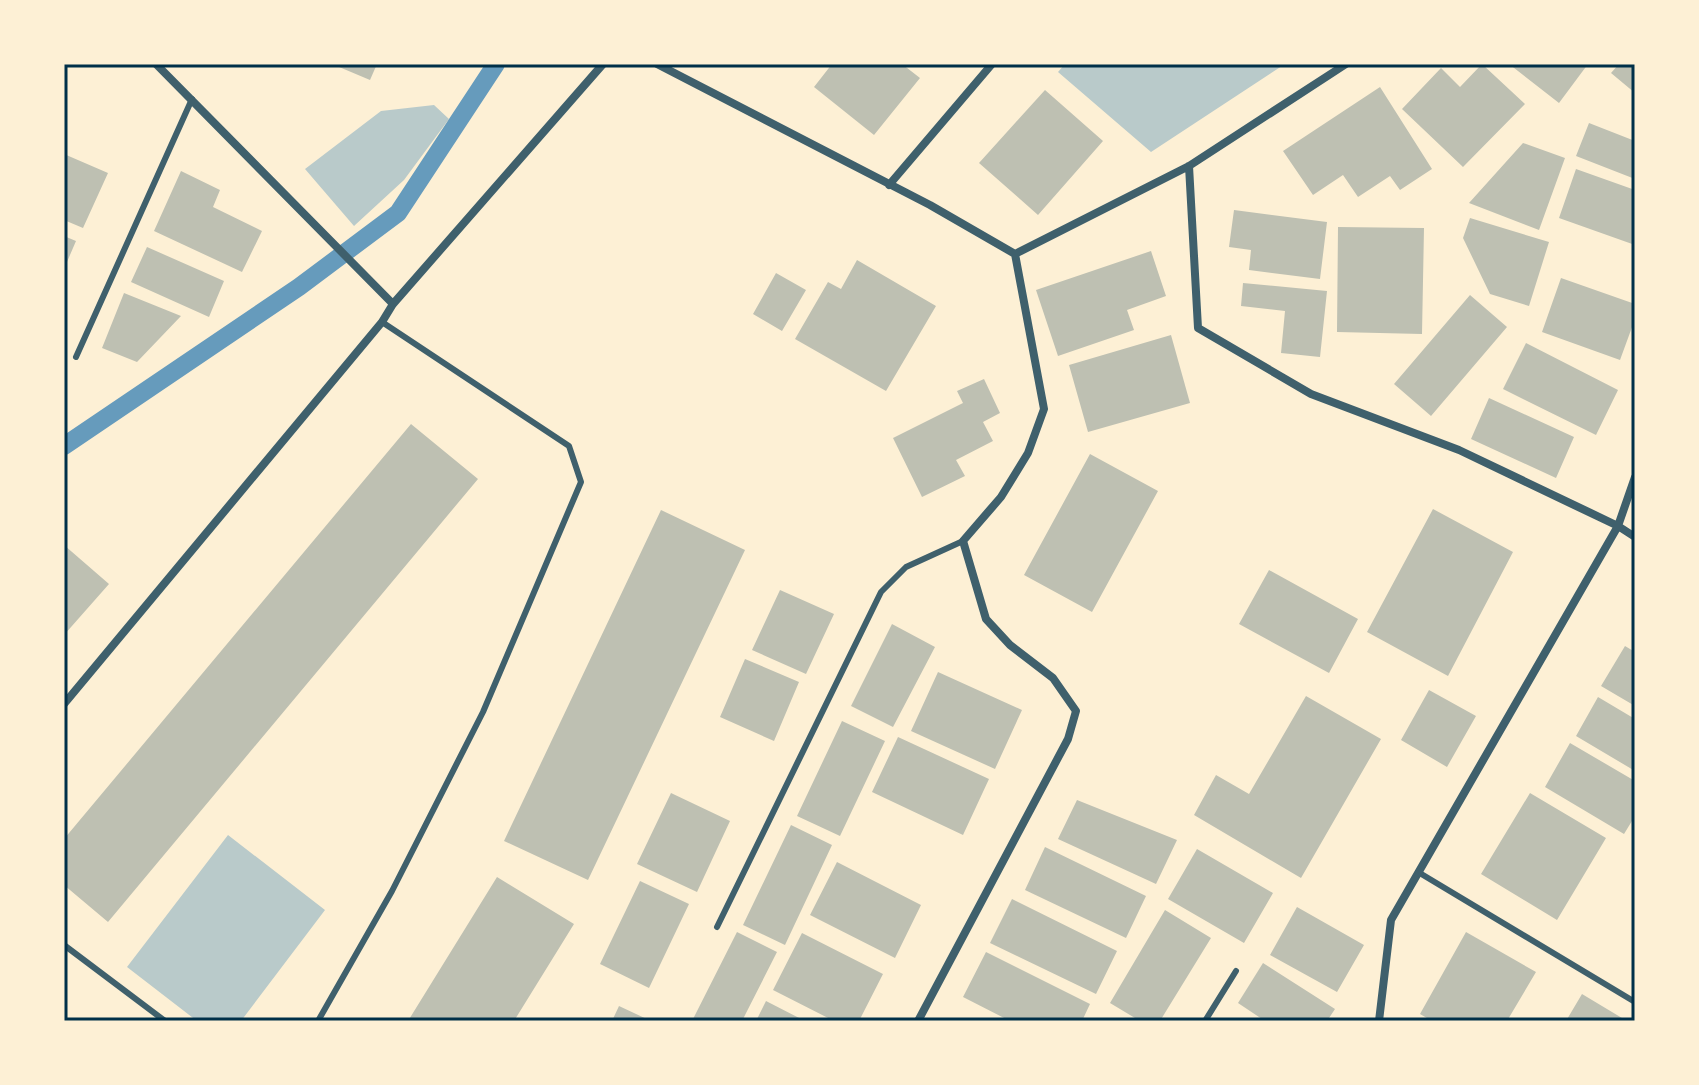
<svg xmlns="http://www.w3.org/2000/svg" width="1699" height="1085" viewBox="0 0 1699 1085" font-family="Signika,sans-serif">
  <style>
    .green { fill: #b9caca }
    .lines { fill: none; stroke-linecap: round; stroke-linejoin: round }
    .stream { stroke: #669bbc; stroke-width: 18 }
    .building { fill: #bec0b2 }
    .service { stroke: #3f606c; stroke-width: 6 }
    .minor { stroke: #3f606c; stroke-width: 8 }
    .neatline { fill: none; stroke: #003049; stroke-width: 3 }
  </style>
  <rect width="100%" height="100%" fill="#fdf0d5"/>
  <path class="green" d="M 1065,64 L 1285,64 L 1151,152 L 1058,72 Z
    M 434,105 L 449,119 L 404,180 L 354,226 L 305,169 L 381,111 Z
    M 228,835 L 325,910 L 241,1021 L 197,1021 L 127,967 Z"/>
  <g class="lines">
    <path class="stream" d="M 64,446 L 299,287 L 398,213 L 496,64"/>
  </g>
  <path class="building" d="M 332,64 L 377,64 L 370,80 Z
    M 832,64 L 902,64 L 920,78 L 874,135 L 814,87 Z
    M 1482,64 L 1525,104 L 1463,167 L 1402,109 L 1441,68 L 1460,87 Z
    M 1509,64 L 1588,64 L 1559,103 Z
    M 1619,64 L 1635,64 L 1635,93 L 1611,73 Z
    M 1380,87 L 1432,169 L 1400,190 L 1390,176 L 1358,197 L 1343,175 L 1313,195 L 1283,151 Z
    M 1045,90 L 1103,141 L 1038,215 L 979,163 Z
    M 1589,123 L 1635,141 L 1635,179 L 1576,156 Z
    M 1523,143 L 1565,158 L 1539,230 L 1469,203 Z
    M 64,154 L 108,173 L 83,228 L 64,220 Z
    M 1576,169 L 1635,190 L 1635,245 L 1559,218 Z
    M 181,171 L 220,190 L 213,207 L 262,231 L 242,272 L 154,231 Z
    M 1234,210 L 1327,222 L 1320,279 L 1249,270 L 1251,250 L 1229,247 Z
    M 1470,218 L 1549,242 L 1529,306 L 1490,294 L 1463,238 Z
    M 1338,227 L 1424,228 L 1422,334 L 1337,332 Z
    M 64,236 L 76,241 L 64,269 Z
    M 147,247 L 224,281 L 209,317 L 131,282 Z
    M 1151,251 L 1166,296 L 1127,310 L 1134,330 L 1058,356 L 1036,290 Z
    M 857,260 L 936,306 L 886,391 L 795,339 L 828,282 L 841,289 Z
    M 776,273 L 806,290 L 782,331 L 753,314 Z
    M 1561,278 L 1635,304 L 1635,319 L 1620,360 L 1542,332 Z
    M 1243,283 L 1327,291 L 1320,357 L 1281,353 L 1285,311 L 1241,306 Z
    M 124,293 L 181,316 L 137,362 L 102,348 Z
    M 1470,295 L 1507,327 L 1431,416 L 1394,384 Z
    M 1171,335 L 1190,403 L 1088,432 L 1069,365 Z
    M 1526,343 L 1618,390 L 1596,435 L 1503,389 Z
    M 984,379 L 1000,413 L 983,422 L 993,441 L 956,460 L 965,476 L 922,497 L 893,438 L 963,403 L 957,391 Z
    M 1489,398 L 1574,437 L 1556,478 L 1471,439 Z
    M 411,424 L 478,479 L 108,922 L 64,885 L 64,839 Z
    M 1090,454 L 1158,491 L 1092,612 L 1024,575 Z
    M 1433,509 L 1513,552 L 1448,676 L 1367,632 Z
    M 661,510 L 745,550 L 588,880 L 504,841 Z
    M 64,545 L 109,584 L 64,635 Z
    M 1269,570 L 1358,619 L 1329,673 L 1239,624 Z
    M 780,590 L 834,614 L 806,674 L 752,650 Z
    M 892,624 L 935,647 L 893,727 L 851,706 Z
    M 1625,646 L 1635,652 L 1635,706 L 1601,686 Z
    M 745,659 L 799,682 L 774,741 L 720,717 Z
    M 938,672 L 1022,710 L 995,769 L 911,731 Z
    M 1429,690 L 1476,716 L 1447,767 L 1401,740 Z
    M 1306,696 L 1381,739 L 1301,878 L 1194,815 L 1216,775 L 1249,794 Z
    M 1598,697 L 1635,719 L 1635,771 L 1576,736 Z
    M 842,721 L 885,741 L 840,836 L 797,816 Z
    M 898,737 L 989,779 L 963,835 L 872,792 Z
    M 1570,743 L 1635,781 L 1635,816 L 1624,834 L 1545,787 Z
    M 671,793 L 730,821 L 697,892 L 637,864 Z
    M 1530,793 L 1606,838 L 1557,920 L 1481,874 Z
    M 1077,800 L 1177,840 L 1156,884 L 1058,839 Z
    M 791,825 L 832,845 L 785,945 L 743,925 Z
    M 1045,847 L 1146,896 L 1126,938 L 1025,890 Z
    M 1197,849 L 1273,893 L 1244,943 L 1168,899 Z
    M 837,862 L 921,905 L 895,958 L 810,915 Z
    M 497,877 L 574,924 L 514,1021 L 408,1021 Z
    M 640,881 L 689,904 L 649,988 L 600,964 Z
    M 1012,899 L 1117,951 L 1096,994 L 990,943 Z
    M 1297,907 L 1364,945 L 1337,992 L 1270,955 Z
    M 1165,910 L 1211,938 L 1160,1021 L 1140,1021 L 1110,1003 Z
    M 737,932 L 777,952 L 742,1021 L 692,1021 Z
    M 1466,932 L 1536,972 L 1507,1021 L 1432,1021 L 1420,1014 Z
    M 802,933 L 883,974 L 859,1021 L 834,1021 L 773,990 Z
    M 986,952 L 1090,1004 L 1082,1021 L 1010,1021 L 963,997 Z
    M 1263,963 L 1335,1009 L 1327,1021 L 1265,1021 L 1238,1003 Z
    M 1582,994 L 1627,1021 L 1566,1021 Z
    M 766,1001 L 805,1021 L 756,1021 Z
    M 619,1006 L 651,1021 L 612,1021 Z"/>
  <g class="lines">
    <path class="service" d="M 76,357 L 192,99
      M 1418,872 L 1635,1002
      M 717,927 L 881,592 L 906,567 L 963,541
      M 64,945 L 165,1021
      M 318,1021 L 392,891 L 483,712 L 581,482 L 569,446 L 382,322
      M 1205,1021 L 1236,971"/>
    <path class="minor" d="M 156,64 L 393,304
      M 657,64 L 930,205 L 1015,254 L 1189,166 L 1346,64
      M 1189,166 L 1198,328 L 1311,394 L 1459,450 L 1618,526 L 1635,537
      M 889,185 L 992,64
      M 64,704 L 382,322 L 393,304 L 603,64
      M 918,1021 L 1068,739 L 1076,711 L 1053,678 L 1010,645 L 986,619 L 963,541 L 1001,497 L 1028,453 L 1044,409 L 1015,254
      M 1379,1021 L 1391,920 L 1618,526 L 1635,477"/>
  </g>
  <rect width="1699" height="1085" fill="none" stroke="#fdf0d5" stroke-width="132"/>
  <rect x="66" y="66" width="1567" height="953" class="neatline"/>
</svg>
